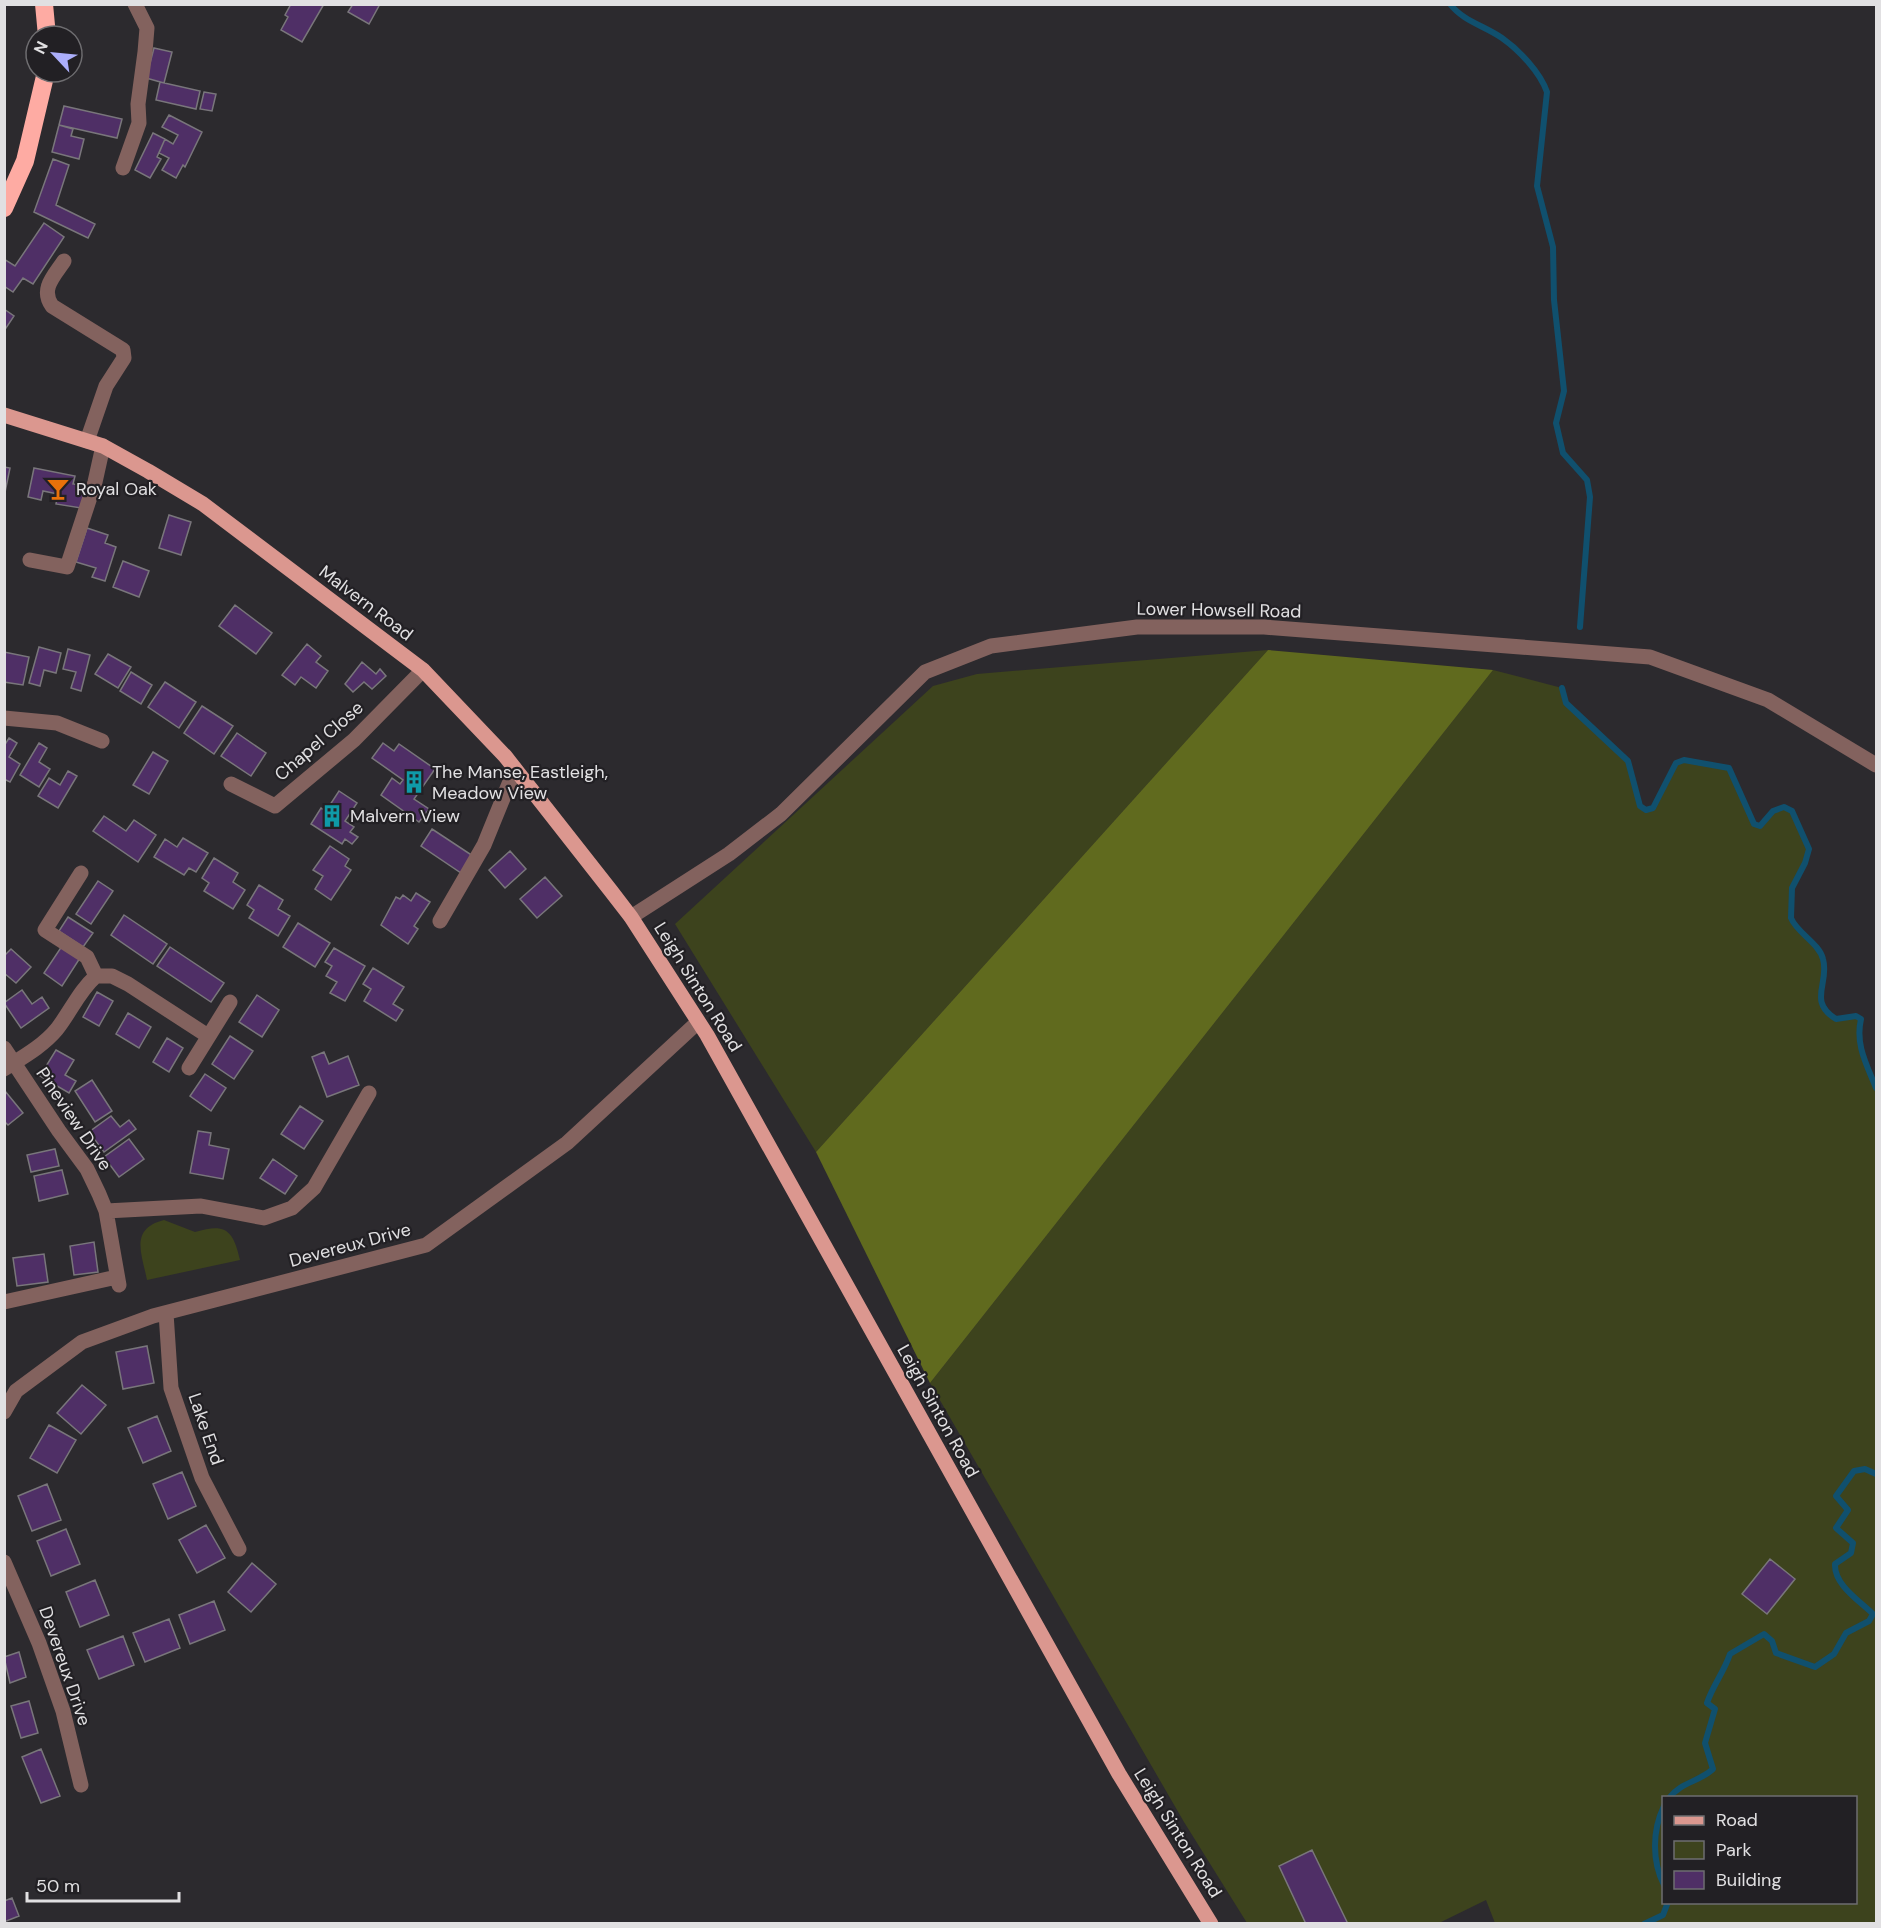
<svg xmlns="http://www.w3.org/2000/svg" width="1881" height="1928" viewBox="0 0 1881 1928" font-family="'DM Sans',sans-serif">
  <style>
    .green { fill: #3d431d; fill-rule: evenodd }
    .forest { fill: #606a1e }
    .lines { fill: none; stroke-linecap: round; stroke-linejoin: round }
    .stream { stroke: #10506e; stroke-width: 6 }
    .building { fill: #4f2f66; stroke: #79767b; stroke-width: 1.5 }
    .minor { stroke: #83625e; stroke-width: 15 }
    .major { stroke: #db978f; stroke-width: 15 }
    .highway { stroke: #feaba3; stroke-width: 18 }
    .labels { text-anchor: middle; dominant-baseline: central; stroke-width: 4.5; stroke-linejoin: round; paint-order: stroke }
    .poi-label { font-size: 18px; fill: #e1e0e2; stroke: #222024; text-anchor: start }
    .street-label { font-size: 18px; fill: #e1e0e2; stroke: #222024 }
  </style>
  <rect width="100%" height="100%" fill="#2c2a2e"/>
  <path class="green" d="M 1268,650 L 816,1152 L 675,924 L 933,686 L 977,674 Z
    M 1493,670 L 1562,688 L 1566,704 L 1628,761 L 1640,806 L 1646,810 L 1653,808 L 1676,763 L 1684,760 L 1729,768 L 1754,824 L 1760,826 L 1773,811 L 1784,807 L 1792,811 L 1809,849 L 1805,863 L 1792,888 L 1791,918 C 1798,933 1819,943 1823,959 C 1830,983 1807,1001 1836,1019 L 1856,1016 L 1861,1019 C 1855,1045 1867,1065 1876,1088 L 1876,1923 L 1495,1923 L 1486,1900 L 1439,1923 L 1247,1923 L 1184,1822 L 930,1383 ZM 1664,1798 L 1856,1798 L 1856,1902 L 1664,1902 Z
    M 164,1220 L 195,1232 C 225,1223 233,1229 240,1260 L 147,1280 C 142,1254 129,1229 164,1220 Z"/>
  <path class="forest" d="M 1268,650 L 1493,670 L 930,1383 L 816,1152 Z"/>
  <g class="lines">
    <path class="stream" d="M 1450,4 C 1463,21 1485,26 1502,38 C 1519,50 1540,72 1547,92 L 1537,186 L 1553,247 L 1554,300 L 1564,391 L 1556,423 L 1563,453 L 1587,480 L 1590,497 L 1580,627
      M 1562,688 L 1566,703 L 1628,761 L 1640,806 L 1646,810 L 1653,808 L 1676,763 L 1684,760 L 1729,768 L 1754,824 L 1760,826 L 1773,811 L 1784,807 L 1792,811 L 1809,849 L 1805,863 L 1792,888 L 1791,918 C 1797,933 1819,943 1823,959 C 1830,983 1807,1001 1836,1019 L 1856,1016 L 1861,1019 C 1855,1045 1867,1065 1876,1088
      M 1669,1798 C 1681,1782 1699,1782 1713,1769 L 1705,1743 L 1715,1709 L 1707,1703 C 1713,1685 1724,1672 1730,1654 L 1764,1634 L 1772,1641 L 1776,1653 L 1815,1667 L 1834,1654 L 1846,1633 L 1869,1621 L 1873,1614 C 1860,1601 1834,1585 1835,1564 L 1851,1553 L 1853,1543 L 1836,1528 L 1848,1510 L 1836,1496 L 1854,1471 L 1865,1469 L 1876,1474
      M 1664,1806 C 1652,1831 1652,1861 1664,1885
      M 1644,1924 L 1663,1915 L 1668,1902"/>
  </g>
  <path class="building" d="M 291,4 L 324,4 L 302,42 L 281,30 L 288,17 L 285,15 Z
    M 353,4 L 380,4 L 369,24 L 348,12 Z
    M 154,48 L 172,52 L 164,83 L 146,78 Z
    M 160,82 L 200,91 L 196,109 L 156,100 Z
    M 204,92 L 216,94 L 212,111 L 200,109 Z
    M 64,106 L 122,119 L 117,138 L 59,125 Z
    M 169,115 L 202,132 L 185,167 L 183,165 L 176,178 L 162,170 L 169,158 L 159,153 L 165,139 L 173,144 L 178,135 L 162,127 Z
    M 59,125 L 73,129 L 71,136 L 84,139 L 79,159 L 52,152 Z
    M 153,133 L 165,139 L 157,157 L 161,159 L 150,178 L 135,170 Z
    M 53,159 L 69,165 L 56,205 L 95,224 L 88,238 L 34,212 Z
    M 44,223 L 64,237 L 33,284 L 23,278 L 13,292 L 4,286 L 4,259 L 15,266 Z
    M 4,309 L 14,316 L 4,331 Z
    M 4,467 L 10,468 L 4,497 Z
    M 34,468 L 75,476 L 73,484 L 86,486 L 81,508 L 56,504 L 58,494 L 43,491 L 41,500 L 28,497 Z
    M 169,515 L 191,522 L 181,555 L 159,548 Z
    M 87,528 L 108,535 L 105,543 L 116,547 L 105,581 L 92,577 L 96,568 L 76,562 Z
    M 123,561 L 149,571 L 139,597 L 113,587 Z
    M 235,605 L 272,633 L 256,654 L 219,626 Z
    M 307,644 L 321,656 L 316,662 L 328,671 L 316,688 L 301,677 L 295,685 L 282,675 Z
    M 39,647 L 61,653 L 56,673 L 44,670 L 40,686 L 29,683 Z
    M 68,649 L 90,655 L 81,691 L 71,688 L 76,672 L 63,669 Z
    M 4,652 L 29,657 L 23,685 L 4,682 Z
    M 108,654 L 131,667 L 118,688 L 95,674 Z
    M 362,662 L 376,674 L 380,669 L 386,676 L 372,689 L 364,682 L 353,692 L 345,684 Z
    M 131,672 L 152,685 L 141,704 L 120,691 Z
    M 165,682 L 196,702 L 179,728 L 148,707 Z
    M 202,706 L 233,726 L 214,754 L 184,733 Z
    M 237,733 L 266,753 L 251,776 L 221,756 Z
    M 9,738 L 17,743 L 9,757 L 20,764 L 10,782 L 4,779 L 4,746 Z
    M 39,743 L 47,748 L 39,762 L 50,769 L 39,787 L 20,775 Z
    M 383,743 L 394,751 L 399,744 L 435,769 L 414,799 L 429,809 L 419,822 L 381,795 L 392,778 L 400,784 L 403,780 L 372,758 Z
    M 153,752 L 168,761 L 149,794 L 133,785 Z
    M 68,771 L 77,776 L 58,808 L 38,796 L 49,778 L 60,785 Z
    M 339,791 L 357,803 L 345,821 L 354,827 L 350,832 L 358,837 L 352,844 L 345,839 L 342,844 L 311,824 L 321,808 L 326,811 Z
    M 104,816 L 126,831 L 134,820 L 156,835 L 138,862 L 93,831 Z
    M 432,829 L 473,856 L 461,873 L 421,846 Z
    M 183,838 L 208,853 L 196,872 L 189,868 L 184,875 L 154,857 L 165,839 L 177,847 Z
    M 330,846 L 349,859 L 345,866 L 351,870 L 331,900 L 315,889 L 323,876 L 313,870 Z
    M 510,851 L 526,869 L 505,888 L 489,870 Z
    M 214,858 L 238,873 L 233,882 L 245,890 L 233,909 L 204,891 L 209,883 L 202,878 Z
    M 545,877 L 562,896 L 537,918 L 520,899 Z
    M 98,881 L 113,891 L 91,924 L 76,914 Z
    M 259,885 L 283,900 L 278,909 L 290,916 L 278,936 L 249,918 L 254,910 L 247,905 Z
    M 416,893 L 430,902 L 414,926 L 418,929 L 408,944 L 381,925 L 396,897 L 400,899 L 403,895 L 411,901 Z
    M 124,915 L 167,944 L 153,964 L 111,935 Z
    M 68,917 L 93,933 L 83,947 L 59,931 Z
    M 298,923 L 330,943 L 315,967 L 283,947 Z
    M 62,946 L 80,958 L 62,986 L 44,973 Z
    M 170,947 L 224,983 L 211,1002 L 157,966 Z
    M 334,948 L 365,966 L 345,1001 L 330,993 L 337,982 L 326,976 L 332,966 L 325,962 Z
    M 11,949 L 31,967 L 16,983 L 4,973 L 4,956 Z
    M 373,968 L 404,987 L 393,1004 L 403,1010 L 396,1021 L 364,1001 L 371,989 L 363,984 Z
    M 22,990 L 32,1004 L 42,997 L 49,1008 L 21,1028 L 4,1003 Z
    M 97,992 L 113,1001 L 99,1026 L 83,1017 Z
    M 257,995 L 279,1010 L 262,1037 L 239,1022 Z
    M 128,1013 L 151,1027 L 139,1048 L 116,1034 Z
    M 230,1036 L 253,1051 L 234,1079 L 212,1064 Z
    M 167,1038 L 183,1048 L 169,1072 L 153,1062 Z
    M 56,1050 L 74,1060 L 65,1075 L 76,1081 L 69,1093 L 40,1076 Z
    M 324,1052 L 329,1064 L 348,1056 L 359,1085 L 327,1097 L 312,1057 Z
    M 205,1074 L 226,1088 L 211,1111 L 190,1096 Z
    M 92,1080 L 112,1111 L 95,1122 L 75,1091 Z
    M 5,1091 L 23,1113 L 8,1125 L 4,1121 Z
    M 300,1106 L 323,1121 L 304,1149 L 281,1134 Z
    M 111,1116 L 120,1127 L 129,1120 L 136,1129 L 104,1152 L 89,1132 Z
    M 198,1131 L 211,1133 L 209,1145 L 229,1149 L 223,1179 L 190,1173 Z
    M 129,1139 L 144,1159 L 119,1177 L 104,1157 Z
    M 55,1149 L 59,1166 L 31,1172 L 27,1155 Z
    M 273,1159 L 297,1176 L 285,1194 L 260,1178 Z
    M 62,1170 L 68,1194 L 39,1201 L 34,1176 Z
    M 94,1242 L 98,1272 L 74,1275 L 70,1246 Z
    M 44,1254 L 48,1282 L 17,1286 L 13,1258 Z
    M 147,1346 L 154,1383 L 123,1389 L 116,1352 Z
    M 82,1385 L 106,1405 L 81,1434 L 57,1413 Z
    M 157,1416 L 171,1451 L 143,1463 L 128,1428 Z
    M 49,1425 L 76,1440 L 57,1473 L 30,1458 Z
    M 182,1472 L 196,1506 L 168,1519 L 153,1484 Z
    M 47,1484 L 61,1520 L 32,1531 L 18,1496 Z
    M 206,1525 L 225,1558 L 197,1573 L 179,1540 Z
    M 66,1529 L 80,1564 L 51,1576 L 37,1541 Z
    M 1770,1559 L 1795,1579 L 1767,1614 L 1742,1594 Z
    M 252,1563 L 276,1584 L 251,1612 L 228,1592 Z
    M 95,1580 L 109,1615 L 80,1627 L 66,1592 Z
    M 214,1601 L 225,1630 L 190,1644 L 179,1615 Z
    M 169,1619 L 180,1648 L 145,1662 L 133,1633 Z
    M 123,1636 L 134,1665 L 99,1679 L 87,1650 Z
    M 19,1652 L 26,1677 L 10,1683 L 4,1657 Z
    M 29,1701 L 38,1733 L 21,1738 L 11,1706 Z
    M 41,1749 L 60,1796 L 41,1803 L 22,1757 Z
    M 1312,1850 L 1348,1924 L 1306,1924 L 1279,1866 Z
    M 12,1898 L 19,1916 L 4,1922 L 4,1901 Z"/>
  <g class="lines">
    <path class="minor" d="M 123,168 L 139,123 L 138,104 L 145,52 L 147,28 L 135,4
      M 64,261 C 54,276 40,289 52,306 L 123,350 L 124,358 L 106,386 L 87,441
      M 30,560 L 67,567 L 95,482 L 103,446
      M 4,718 L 57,723 L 102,741
      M 231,784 L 275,806 L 354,740 L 423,670
      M 81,873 L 45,930 L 87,957 L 96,976
      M 631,917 L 729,854 L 781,814 L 925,672 L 991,646 L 1137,627 L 1264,627 L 1650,657 L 1768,700 L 1876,765
      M 440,921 L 484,845 L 515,769
      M 4,1048 L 59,1131 L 87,1169 L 99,1194 L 106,1211 L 119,1285
      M 189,1068 L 230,1002
      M 4,1069 C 23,1057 43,1046 57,1029 C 71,1011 79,991 96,976 L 112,976 L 128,984 L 208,1036
      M 106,1211 L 201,1206 L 264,1218 L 292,1208 L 314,1188 L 369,1093
      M 4,1302 L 117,1277
      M 166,1313 L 171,1388 L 202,1478 L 239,1549
      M 4,1412 L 16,1391 L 82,1342 L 153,1316 L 426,1245 L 567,1143 L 698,1022
      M 4,1562 L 39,1643 L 63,1711 L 81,1785"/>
    <path class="major" d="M 4,415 L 103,446 L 148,471 L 203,504 L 423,670 L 505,756 L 611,891 L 631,917 L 707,1035 L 1119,1774 L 1211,1924"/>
    <path class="highway" d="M 44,4 L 47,36
      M 4,208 L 25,161 L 46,72"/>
  </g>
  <defs>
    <g id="bar-bare" transform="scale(1.8)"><path d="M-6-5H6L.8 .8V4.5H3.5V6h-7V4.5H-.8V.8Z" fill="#e8710a" stroke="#222024" stroke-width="2.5" paint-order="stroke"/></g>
    <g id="building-bare" transform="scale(1.8)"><path d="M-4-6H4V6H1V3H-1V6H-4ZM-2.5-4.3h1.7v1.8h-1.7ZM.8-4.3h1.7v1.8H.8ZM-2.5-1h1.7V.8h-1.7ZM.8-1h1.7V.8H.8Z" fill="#0f9aa8" stroke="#222024" stroke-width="2.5" paint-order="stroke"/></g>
  </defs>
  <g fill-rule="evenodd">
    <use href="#bar-bare" x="58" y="489"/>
    <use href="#building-bare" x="414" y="782"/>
    <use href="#building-bare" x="332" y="816"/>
  </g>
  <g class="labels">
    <g class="poi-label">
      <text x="76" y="489">Royal Oak</text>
      <text x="432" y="772">The Manse, Eastleigh,<tspan x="432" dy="21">Meadow View</tspan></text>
      <text x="350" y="816">Malvern View</text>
    </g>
    <g class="street-label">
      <text transform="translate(366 603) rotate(37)">Malvern Road</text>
      <text transform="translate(1219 610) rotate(1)">Lower Howsell Road</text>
      <text transform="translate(319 741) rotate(-41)">Chapel Close</text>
      <text transform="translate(698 987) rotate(58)">Leigh Sinton Road</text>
      <text transform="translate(74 1119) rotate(56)">Pineview Drive</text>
      <text transform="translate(350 1245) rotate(-15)">Devereux Drive</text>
      <text transform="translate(938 1411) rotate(61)">Leigh Sinton Road</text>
      <text transform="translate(206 1429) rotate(71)">Lake End</text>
      <text transform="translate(65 1666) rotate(71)">Devereux Drive</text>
      <text transform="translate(1178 1833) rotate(58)">Leigh Sinton Road</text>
    </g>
  </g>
  <rect width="1881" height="1928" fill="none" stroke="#e1e0e2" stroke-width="12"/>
  <rect x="1662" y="1796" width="195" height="108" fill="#222024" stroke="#6e6d70" stroke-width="1.5"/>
  <rect x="1674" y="1816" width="30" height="9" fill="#db978f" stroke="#6e6d70" stroke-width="1.5"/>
  <text x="1716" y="1826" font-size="18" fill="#e1e0e2">Road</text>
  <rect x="1674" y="1841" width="30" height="18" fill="#3d431d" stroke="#6e6d70" stroke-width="1.5"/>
  <text x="1716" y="1856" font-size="18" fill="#e1e0e2">Park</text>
  <rect x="1674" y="1871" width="30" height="18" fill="#4f2f66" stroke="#6e6d70" stroke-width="1.5"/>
  <text x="1716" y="1886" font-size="18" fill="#e1e0e2">Building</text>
  <g transform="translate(54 54) rotate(296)"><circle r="28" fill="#222024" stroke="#6e6d70" stroke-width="1.5"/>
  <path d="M0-4.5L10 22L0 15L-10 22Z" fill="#acaffb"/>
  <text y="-9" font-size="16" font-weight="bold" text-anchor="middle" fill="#e1e0e2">N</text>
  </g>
  <path d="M27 1892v9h152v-9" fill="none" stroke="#e1e0e2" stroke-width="3"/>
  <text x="36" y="1892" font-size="18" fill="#e1e0e2" stroke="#222024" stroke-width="4.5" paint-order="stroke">50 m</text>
</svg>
